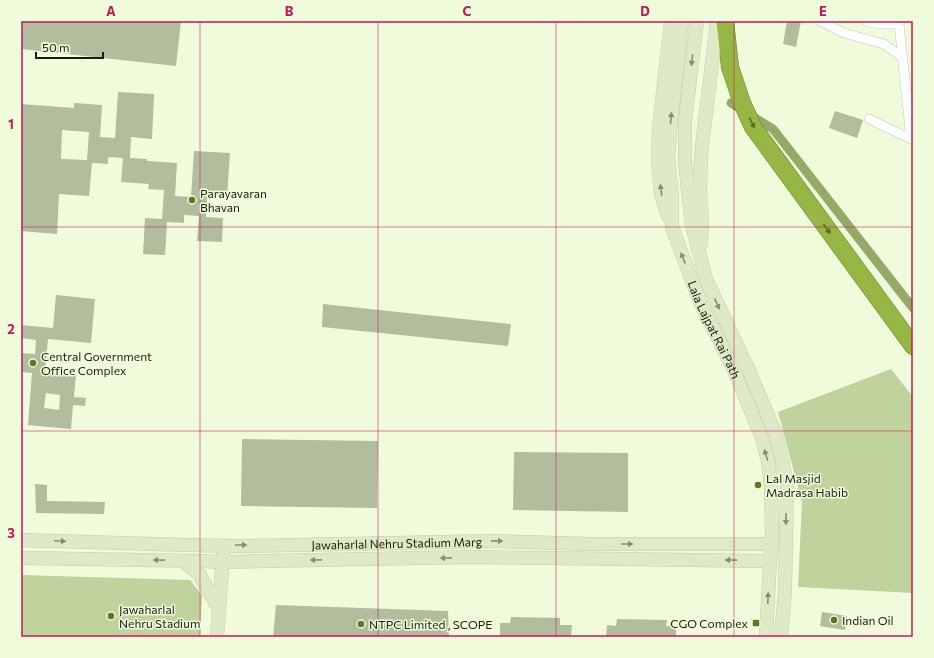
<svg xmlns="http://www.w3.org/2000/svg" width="934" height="658" viewBox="0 0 934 658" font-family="Commissioner,sans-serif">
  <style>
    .green { fill: #c0d39d }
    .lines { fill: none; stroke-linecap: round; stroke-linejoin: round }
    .canal { stroke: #95aa68; stroke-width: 9 }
    .building { fill: #b2bd9d; fill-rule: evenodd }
    .street-casing { stroke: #c1cdad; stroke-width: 10 }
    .secondary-casing { stroke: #c1cdad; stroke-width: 14 }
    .highway-casing { stroke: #6b8132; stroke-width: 18 }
    .street { stroke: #fff; stroke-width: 9 }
    .secondary { stroke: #e0e9c7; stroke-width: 13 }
    .highway { stroke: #97b744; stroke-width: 17 }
    .oneway { fill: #868d75 }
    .oneway2 { fill: #586a2a }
    .grid { fill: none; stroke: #c2185b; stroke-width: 1; stroke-opacity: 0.55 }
    .poi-dot { fill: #607526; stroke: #effbda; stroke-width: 1.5 }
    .labels { text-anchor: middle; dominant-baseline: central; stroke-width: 3; stroke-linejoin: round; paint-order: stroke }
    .poi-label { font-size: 12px; fill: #181c10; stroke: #effbda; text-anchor: start }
    .street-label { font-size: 12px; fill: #181c10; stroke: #effbda }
    .neatline { fill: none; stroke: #c2185b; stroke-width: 1.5 }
    .grid-label { font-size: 13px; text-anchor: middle; font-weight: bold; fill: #c2185b }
  </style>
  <rect width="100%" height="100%" fill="#effbda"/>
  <path class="green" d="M 891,369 L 913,397 L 913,593 L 798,587 L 802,502 L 778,412 Z
    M 21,575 L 190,580 L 202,595 L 200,637 L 21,637 Z"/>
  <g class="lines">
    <path class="canal" d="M 731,103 L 773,129 L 913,308"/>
  </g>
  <path class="building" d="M 21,21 L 181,21 L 176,66 L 21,49 Z
    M 787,21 L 801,21 L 796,47 L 783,44 Z
    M 118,92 L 154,94 L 152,139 L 131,137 L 130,158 L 147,159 L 147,161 L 177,163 L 175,196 L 191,197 L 194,151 L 230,153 L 227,197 L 207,196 L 206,217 L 223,218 L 222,242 L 197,241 L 199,216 L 184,215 L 184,223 L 167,222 L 165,255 L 143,254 L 145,218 L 162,219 L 164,190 L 148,189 L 149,184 L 121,182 L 123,158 L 108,157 L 108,164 L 92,163 L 89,196 L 59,194 L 57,234 L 21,231 L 21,104 L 74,108 L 74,103 L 102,105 L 100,137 L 115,138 ZM 62,130 L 89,132 L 87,160 L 61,159 Z
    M 835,111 L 863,120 L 857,138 L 829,128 Z
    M 56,295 L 95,299 L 91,343 L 48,339 L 45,373 L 76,375 L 74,397 L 86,398 L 85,406 L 73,405 L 71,429 L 28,425 L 32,373 L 21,372 L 21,353 L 35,354 L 36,340 L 21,338 L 21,325 L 53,328 ZM 46,393 L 60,395 L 59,410 L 44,408 Z
    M 323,304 L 511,324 L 508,346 L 322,327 Z
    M 242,439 L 378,441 L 377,508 L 241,506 Z
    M 514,452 L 628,453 L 628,512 L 513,510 Z
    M 35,484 L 47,485 L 47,501 L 105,502 L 104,514 L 36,513 Z
    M 276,605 L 448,611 L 449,637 L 273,637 Z
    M 822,612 L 847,616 L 845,630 L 820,626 Z
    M 511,617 L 560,618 L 560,625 L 572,625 L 571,637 L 500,637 L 500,623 L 510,623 Z
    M 617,619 L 667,620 L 666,626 L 676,626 L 676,637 L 606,637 L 607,625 L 616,626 Z"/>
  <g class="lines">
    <g class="street-casing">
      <path id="street" d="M 820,21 L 844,33 L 884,44 L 903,58
        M 866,21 L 879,24 L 899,24
        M 900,21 L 899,24 L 911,139
        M 869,119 L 913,140"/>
    </g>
    <g class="secondary-casing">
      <g id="secondary">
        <path id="s1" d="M 682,21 L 671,121 L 668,157 L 672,197 L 672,227 L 700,302 L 733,368 L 761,435 L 768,461 L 771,487 L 772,544 L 770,561 L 766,637"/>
        <path d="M 697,21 L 685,121 L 685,163 L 692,225 L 706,279 L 750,373 L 776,435 L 781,455 L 787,485 L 785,591 L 781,637"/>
        <path d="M 668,216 L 661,194 L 658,160 L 659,128 L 671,21"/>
        <path d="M 701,244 L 702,222 L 700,191 L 701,155 L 717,21"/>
        <path id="s2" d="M 21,540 L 187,545 L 240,546 L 493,541 L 589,544 L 772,544"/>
        <path d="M 21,558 L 201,561 L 223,562 L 469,557 L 770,561"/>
        <path d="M 183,561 L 199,574 L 219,609"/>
        <path d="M 217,637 L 223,555"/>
      </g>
    </g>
    <g class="highway-casing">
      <path id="highway" d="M 725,21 L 730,67 L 742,103 L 753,127 L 913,346"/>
    </g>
    <use href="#street" class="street"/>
    <use href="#secondary" class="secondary"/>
    <use href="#highway" class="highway"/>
  </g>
  <defs><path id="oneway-solid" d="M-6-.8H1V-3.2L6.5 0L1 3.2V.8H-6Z"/></defs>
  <g class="oneway">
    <use href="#oneway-solid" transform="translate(692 60) rotate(97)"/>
    <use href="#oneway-solid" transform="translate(671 118) rotate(-84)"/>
    <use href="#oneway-solid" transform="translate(661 190) rotate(-98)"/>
    <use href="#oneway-solid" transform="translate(683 258) rotate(-111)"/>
    <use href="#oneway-solid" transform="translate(717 304) rotate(66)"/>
    <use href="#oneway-solid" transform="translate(766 455) rotate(-106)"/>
    <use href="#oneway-solid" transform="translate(786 519) rotate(91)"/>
    <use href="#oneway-solid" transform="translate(60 541) rotate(2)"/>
    <use href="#oneway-solid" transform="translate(497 541) rotate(1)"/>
    <use href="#oneway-solid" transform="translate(627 544)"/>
    <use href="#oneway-solid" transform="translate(241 545)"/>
    <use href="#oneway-solid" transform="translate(446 558) rotate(179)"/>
    <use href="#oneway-solid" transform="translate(159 560) rotate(-179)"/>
    <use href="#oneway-solid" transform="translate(316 560) rotate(179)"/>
    <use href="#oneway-solid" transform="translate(731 560) rotate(-179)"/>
    <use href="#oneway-solid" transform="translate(768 598) rotate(-88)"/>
  </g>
  <g class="oneway2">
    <use href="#oneway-solid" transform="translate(752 123) rotate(63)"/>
    <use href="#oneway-solid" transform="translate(827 229) rotate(54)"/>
  </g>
  <path class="grid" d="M 200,21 L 200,637M 378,21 L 378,637M 556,21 L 556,637M 734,21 L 734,637M 21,227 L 913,227M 21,431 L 913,431"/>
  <g class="poi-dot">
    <circle cx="192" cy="200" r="4"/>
    <circle cx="33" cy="363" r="4"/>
    <circle cx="758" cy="485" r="4"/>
    <circle cx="111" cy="616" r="4"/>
    <circle cx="834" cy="620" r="4"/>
    <rect x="752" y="619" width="8" height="8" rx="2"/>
    <circle cx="361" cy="624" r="4"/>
  </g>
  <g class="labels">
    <g class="poi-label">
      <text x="200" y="193">Parayavaran<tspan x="200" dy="14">Bhavan</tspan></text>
      <text x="41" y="356">Central Government<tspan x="41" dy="14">Office Complex</tspan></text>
      <text x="766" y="478">Lal Masjid<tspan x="766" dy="14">Madrasa Habib</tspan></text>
      <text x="119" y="609">Jawaharlal<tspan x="119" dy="14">Nehru Stadium</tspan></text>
      <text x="842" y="620">Indian Oil</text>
      <text x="748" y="623" text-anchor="end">CGO Complex</text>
      <text x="369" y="624">NTPC Limited , SCOPE</text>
    </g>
    <g class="street-label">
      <text stroke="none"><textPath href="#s1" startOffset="318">Lala Lajpat Rai Path</textPath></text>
      <text stroke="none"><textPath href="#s2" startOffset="376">Jawaharlal Nehru Stadium Marg</textPath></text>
    </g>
  </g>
  <rect width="934" height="658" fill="none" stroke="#effbda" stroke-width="44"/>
  <path d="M36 52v6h67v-6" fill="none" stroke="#181c10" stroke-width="2"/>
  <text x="42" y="52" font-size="12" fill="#181c10" stroke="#effbda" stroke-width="3" paint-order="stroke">50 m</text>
  <rect x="22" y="22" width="890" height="614" class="neatline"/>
  <g class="grid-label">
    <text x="111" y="16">A</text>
    <text x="289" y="16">B</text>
    <text x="467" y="16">C</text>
    <text x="645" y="16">D</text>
    <text x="823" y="16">E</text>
    <text x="11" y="129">1</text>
    <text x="11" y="334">2</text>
    <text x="11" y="538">3</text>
  </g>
</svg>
